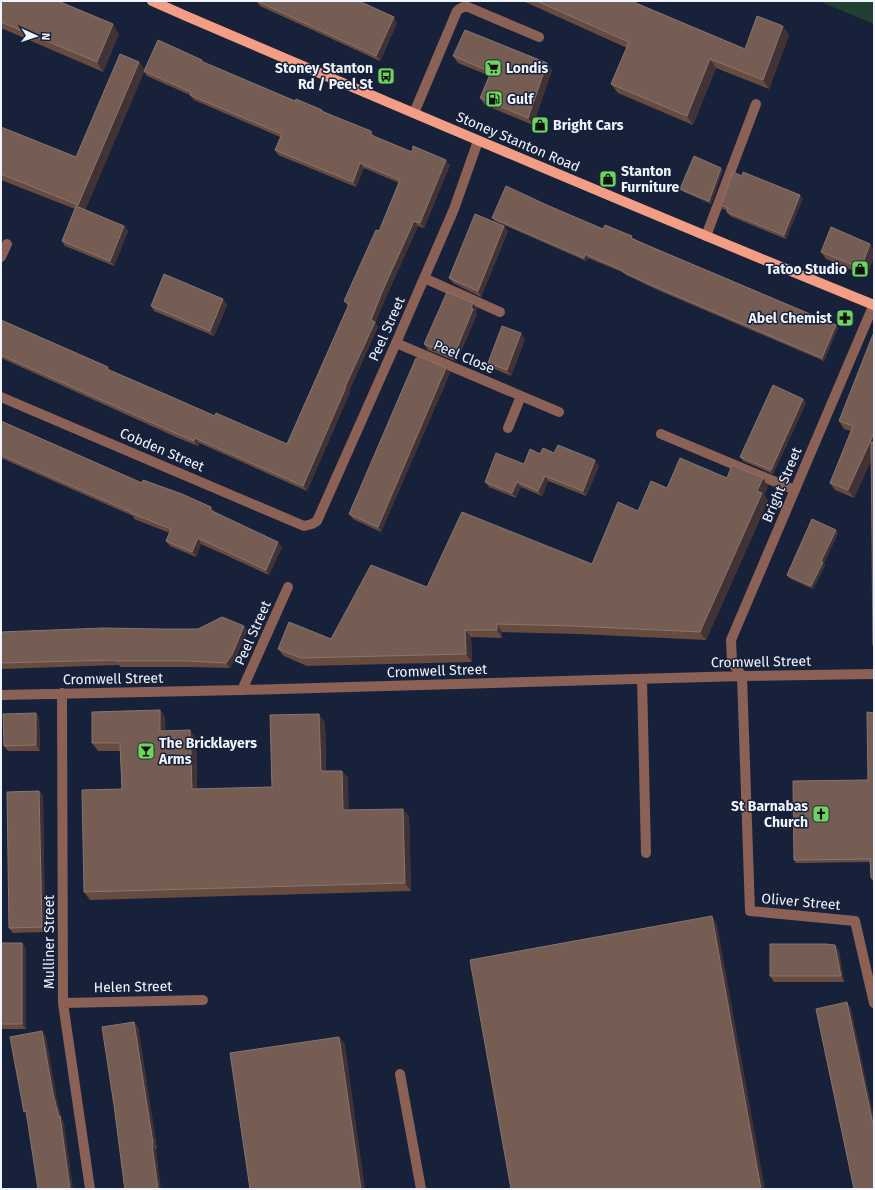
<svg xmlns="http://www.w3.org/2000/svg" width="875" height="1190" viewBox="0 0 875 1190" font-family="'Fira Sans',sans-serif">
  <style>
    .green { fill: #214032 }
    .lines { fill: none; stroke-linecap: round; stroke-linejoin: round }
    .minor { stroke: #8a6154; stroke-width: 10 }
    .major { stroke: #f39e84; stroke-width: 10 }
    .wall { fill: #674b3f }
    .shaded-wall { fill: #413235 }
    .building { fill: #765d54; stroke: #89756e }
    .labels { text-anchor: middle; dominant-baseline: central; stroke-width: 3; stroke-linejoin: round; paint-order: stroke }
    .poi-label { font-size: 14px; font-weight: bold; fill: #eff4fe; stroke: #17213a; text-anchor: start }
    .street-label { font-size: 14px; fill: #eff4fe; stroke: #17213a }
  </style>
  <rect width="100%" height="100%" fill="#17213a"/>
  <path class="green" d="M 819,1 L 874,1 L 874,24 Z"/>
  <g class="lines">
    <path class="minor" d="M 414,113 L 457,11 C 460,8 463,6 468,7 L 539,37
      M 706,236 L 756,104
      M 1,257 L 7,244
      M 424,278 L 500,312
      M 874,304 L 731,640 L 732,662 L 742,676 L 750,911 L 855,921 L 874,1003
      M 396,343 L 559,412
      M 1,397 L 304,526 L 312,524 L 317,521 L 396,343 L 454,209 L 478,141
      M 508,428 L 521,396
      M 661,434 L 795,490
      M 642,679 L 646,853
      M 242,690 L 288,587
      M 62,693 L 63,1003 L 90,1189
      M 1,695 L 242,690 L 742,676 L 874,674
      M 63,1003 L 203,1000
      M 400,1074 L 421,1189"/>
    <path class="major" d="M 152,1 L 186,16 C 415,114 643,211 874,305"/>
  </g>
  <path class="wall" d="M 1,1 L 119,34 L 103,72 L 1,28 Z
    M 256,1 L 359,1 L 397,23 L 380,61 L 260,6 Z
    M 523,1 L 631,1 L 745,49 L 789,35 L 769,89 L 716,68 L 693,125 L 618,93 L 611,84 L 627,48 Z
    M 453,56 L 552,70 L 533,125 L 485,105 L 480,98 L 490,76 L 458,63 Z
    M 202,60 L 204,63 L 295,101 L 322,110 L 323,111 L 375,136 L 375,137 L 412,152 L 450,165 L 424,228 L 418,226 L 386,297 L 375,323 L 378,327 L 349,391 L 350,392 L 307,491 L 199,443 L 198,446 L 178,438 L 1,358 L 1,320 L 108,367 L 109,370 L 158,391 L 215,416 L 287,444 L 348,306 L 344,301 L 379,231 L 399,183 L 364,168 L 356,187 L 278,155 L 275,150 L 280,137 L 194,100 L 190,95 L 147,76 L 144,72 L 85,210 L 124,226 L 128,231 L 114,266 L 65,246 L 62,241 L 75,209 L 1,180 L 1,127 L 76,157 L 139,62 L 144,70 Z
    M 723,170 L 711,204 L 682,191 L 680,189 Z
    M 742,176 L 803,198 L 786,239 L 730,216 L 727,212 L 728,211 L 723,209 L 721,205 Z
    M 492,218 L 603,229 L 633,239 L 836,325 L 838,328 L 824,361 L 660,291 L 626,275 L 624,273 L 588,258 L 586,261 L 495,221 Z
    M 504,226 L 508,231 L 481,297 L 453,283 L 449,278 Z
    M 874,249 L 874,257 L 866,276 L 826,259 L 821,252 Z
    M 223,299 L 227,305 L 214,336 L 154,311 L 151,306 Z
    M 477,309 L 475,312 L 477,314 L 460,354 L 459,353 L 455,361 L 428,350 L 424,344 Z
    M 874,332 L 874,646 L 873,645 L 872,458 L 854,498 L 835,490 L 830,483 L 851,431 L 844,429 L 839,421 Z
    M 525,339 L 511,376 L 492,368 L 488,363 Z
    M 418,359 L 450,373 L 381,532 L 353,519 L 349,514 Z
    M 803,399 L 806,403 L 773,474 L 743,461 L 740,457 Z
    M 1,421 L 142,483 L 211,507 L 215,512 L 282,547 L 269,575 L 201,544 L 196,557 L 170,546 L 166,541 L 170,533 L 134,519 L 133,516 L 1,458 Z
    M 554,453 L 599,466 L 586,496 L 548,481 L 542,496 L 521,487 L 516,498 L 489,487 L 485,482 L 524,464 L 540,454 Z
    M 727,478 L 768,486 L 764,495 L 768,501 L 706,640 L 579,634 L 502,632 L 502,638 L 471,637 L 472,662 L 307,666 L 284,656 L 278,649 L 331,639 L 427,587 L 592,564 L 638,511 L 667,488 Z
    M 838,533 L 824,563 L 825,565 L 813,589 L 789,578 L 787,575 Z
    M 244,626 L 247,631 L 235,660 L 230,668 L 190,667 L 120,667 L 119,665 L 1,669 L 1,632 L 198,629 Z
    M 160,710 L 165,718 L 165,731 L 196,738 L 197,789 L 272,787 L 325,722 L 326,771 L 342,771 L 348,778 L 348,810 L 409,816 L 411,891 L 90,900 L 84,892 L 122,789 L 120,751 L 98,751 L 92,743 Z
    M 36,713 L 39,718 L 40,751 L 8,751 L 4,746 Z
    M 874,713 L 874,881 L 873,881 L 871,878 L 870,862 L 796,863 L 794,860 L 868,780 Z
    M 39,791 L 43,796 L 45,932 L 13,933 L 9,928 Z
    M 1,943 L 26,948 L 26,1029 L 1,1029 Z
    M 835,945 L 839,951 L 844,982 L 774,982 L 770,976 Z
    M 138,1027 L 157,1149 L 156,1149 L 125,1189 Z"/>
  <path class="shaded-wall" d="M 394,17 L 397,23 L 380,61 L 376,56 Z
    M 113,24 L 119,34 L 103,72 L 97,62 Z
    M 783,26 L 789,35 L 769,89 L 763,80 Z
    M 710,59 L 716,68 L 693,125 L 687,116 Z
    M 139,62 L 145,70 L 84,213 L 78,205 Z
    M 547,63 L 552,70 L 533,125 L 528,118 Z
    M 371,131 L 375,136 L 375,141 L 371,135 Z
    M 446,160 L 450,165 L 424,228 L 420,223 Z
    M 360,163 L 364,168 L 356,187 L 353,182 Z
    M 721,168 L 723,170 L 711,204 L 709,201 Z
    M 800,195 L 803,198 L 786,239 L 784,235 Z
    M 414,221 L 418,226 L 386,297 L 375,323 L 378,327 L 349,391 L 350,392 L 307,491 L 303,486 L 345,387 L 371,320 L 382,292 Z
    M 124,226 L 128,231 L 114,266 L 110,261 Z
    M 504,226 L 508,231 L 481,297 L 478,291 Z
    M 870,244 L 874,249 L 874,257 L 866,276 L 861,268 Z
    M 585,254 L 588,258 L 586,261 L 584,258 Z
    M 223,299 L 227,305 L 214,336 L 210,331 Z
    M 473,303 L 477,309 L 475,312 L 477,314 L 460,354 L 457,348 Z
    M 836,325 L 838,328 L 824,361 L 822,358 Z
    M 521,333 L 525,339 L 511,376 L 507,370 Z
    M 455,348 L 459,353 L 455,361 L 451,356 Z
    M 446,368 L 450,373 L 381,532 L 378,527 Z
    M 803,399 L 806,403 L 773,474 L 771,470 Z
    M 874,433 L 874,453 L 854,498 L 848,490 Z
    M 195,438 L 199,443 L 198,446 L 194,441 Z
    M 595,460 L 599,466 L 586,496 L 583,491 Z
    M 545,476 L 548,481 L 542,496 L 538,491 Z
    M 763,478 L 768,486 L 764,495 L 768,501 L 706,640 L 700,632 L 757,491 Z
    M 517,482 L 521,487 L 516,498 L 512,493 Z
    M 211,507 L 215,512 L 210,510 Z
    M 836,530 L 838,533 L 824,563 L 825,565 L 813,589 L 811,586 L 821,561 Z
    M 198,538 L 201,544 L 196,557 L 192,552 Z
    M 278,542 L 282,547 L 269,575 L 266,570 Z
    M 497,624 L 502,632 L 502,638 L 497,630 Z
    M 244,626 L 247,631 L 235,660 L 230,668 L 226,663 Z
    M 465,630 L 471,637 L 472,662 L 466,654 Z
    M 160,710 L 165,718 L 166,739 L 160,731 Z
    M 36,713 L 39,718 L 40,751 L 36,745 Z
    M 319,714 L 325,722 L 326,779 L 321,771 Z
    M 190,730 L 196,738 L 197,797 L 192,789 Z
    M 342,771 L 348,778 L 349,818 L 343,810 Z
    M 39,791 L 43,796 L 45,932 L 42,927 Z
    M 403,809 L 409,816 L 411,891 L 405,883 Z
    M 712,916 L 717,924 L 765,1189 L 761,1189 Z
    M 22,943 L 26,948 L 26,1029 L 22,1024 Z
    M 835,945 L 839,951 L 844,982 L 841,976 Z
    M 847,1002 L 851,1008 L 874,1117 L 874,1129 Z
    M 134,1022 L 138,1027 L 157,1149 L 153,1143 Z
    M 42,1031 L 46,1036 L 57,1099 L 62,1119 L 64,1122 L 73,1189 L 70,1189 L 59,1117 L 53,1094 Z
    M 339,1037 L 345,1044 L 365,1189 L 361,1189 Z
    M 152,1144 L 156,1149 L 161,1189 L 158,1189 Z"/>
  <path class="building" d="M 1,1 L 58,1 L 113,24 L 97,62 L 1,22 Z
    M 257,1 L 359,1 L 394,17 L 376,56 Z
    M 537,1 L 631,1 L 745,49 L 757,16 L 783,26 L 763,80 L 710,59 L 687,116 L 611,84 L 629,42 Z
    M 465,30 L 547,63 L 528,118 L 480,98 L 491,72 L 453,56 Z
    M 158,40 L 202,60 L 201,61 L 295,101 L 296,99 L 322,110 L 321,111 L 371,131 L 371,135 L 412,152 L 413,146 L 446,160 L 420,223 L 414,221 L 382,292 L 371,320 L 375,322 L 345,387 L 346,387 L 303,486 L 195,438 L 194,441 L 175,433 L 1,355 L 1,320 L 108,367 L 107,369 L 158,391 L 215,416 L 216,413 L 287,444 L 349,304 L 344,301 L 376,230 L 379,231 L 400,180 L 360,163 L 353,182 L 275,150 L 282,134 L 190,95 L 191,92 L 144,71 Z
    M 120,54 L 139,62 L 78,205 L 1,174 L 1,127 L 76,157 Z
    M 694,156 L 721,168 L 709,201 L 680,189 Z
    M 733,172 L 742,176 L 743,172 L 800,195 L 784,235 L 727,212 L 728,208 L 721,205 Z
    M 506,186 L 549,206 L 603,229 L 605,225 L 632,236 L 631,238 L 649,246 L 836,325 L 822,358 L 658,288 L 623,272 L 624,271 L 585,254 L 584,258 L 492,218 Z
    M 76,206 L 124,226 L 110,261 L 62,241 Z
    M 475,214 L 504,226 L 478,291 L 449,278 Z
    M 831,227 L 870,244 L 861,268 L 821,252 Z
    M 164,274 L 223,299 L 210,331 L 151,306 Z
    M 447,292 L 473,303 L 471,308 L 473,309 L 457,348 L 455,348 L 451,356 L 424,344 Z
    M 502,326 L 521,333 L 507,370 L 488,363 Z
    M 874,332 L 874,433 L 848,490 L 830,483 L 853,426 L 839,421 Z
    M 419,356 L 446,368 L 378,527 L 349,514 L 416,358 L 418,359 Z
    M 773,385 L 803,399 L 771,470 L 740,457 Z
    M 1,421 L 142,483 L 143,480 L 182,494 L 211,507 L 210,510 L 278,542 L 266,570 L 198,538 L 192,552 L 166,541 L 171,529 L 131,513 L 131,512 L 1,455 Z
    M 871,442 L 874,443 L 874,645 L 873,645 Z
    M 558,445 L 595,460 L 583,491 L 545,476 L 538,491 L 517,482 L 512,493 L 485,482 L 496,453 L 524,464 L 530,449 L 540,454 L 543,448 L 554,453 Z
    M 680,458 L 727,478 L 732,465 L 763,478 L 757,491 L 762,493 L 700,632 L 573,626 L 497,624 L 497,630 L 465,630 L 466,654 L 301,658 L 278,649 L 289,622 L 331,639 L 371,565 L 427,587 L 462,512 L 592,564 L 618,502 L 638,511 L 651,481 L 667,488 Z
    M 812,519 L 836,530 L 821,561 L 823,562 L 811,586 L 787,575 Z
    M 222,617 L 244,626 L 232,655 L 226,663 L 187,661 L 116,661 L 116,660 L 1,663 L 1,632 L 104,628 L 159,629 L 198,629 Z
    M 160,710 L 160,731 L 190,730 L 192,789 L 272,787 L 270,715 L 319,714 L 321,771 L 342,771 L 343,810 L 403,809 L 405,883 L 84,892 L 82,790 L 122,789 L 120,743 L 92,743 L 92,712 Z
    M 867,712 L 874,713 L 874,878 L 871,878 L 870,859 L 794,860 L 793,781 L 868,780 Z
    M 36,713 L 36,745 L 4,746 L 3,714 Z
    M 39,791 L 42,927 L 9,928 L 7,792 Z
    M 712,916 L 761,1189 L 511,1189 L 470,960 Z
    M 1,943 L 22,943 L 22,1024 L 1,1024 Z
    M 770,944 L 825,944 L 835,945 L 841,976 L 770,976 Z
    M 847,1002 L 874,1129 L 874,1189 L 854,1189 L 816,1009 Z
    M 134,1022 L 153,1143 L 152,1144 L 158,1189 L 125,1189 L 124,1183 L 114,1105 L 102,1027 Z
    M 42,1031 L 53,1094 L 59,1117 L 60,1116 L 70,1189 L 38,1189 L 26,1111 L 24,1112 L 10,1037 Z
    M 339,1037 L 361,1189 L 250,1189 L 230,1053 Z"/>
  <defs>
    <g id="supermarket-square" transform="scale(0.9)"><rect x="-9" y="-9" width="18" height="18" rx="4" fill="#6fd35f" stroke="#17213a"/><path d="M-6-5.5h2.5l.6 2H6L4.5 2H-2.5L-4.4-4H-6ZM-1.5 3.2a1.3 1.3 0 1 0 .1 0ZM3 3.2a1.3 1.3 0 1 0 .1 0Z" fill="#111"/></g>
    <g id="bus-square" transform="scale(0.9)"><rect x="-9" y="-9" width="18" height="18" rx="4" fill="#6fd35f" stroke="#17213a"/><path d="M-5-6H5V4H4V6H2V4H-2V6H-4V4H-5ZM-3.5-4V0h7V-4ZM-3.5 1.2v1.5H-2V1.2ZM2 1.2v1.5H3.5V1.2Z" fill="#111"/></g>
    <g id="fuel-square" transform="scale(0.9)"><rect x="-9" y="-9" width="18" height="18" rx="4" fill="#6fd35f" stroke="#17213a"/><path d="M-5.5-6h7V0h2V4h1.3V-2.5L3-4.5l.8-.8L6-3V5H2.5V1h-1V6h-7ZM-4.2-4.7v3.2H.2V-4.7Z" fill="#111"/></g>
    <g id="shop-square" transform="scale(0.9)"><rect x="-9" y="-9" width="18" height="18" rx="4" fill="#6fd35f" stroke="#17213a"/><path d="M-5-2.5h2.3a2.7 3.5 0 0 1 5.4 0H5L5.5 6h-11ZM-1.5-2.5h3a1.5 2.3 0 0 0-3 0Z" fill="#111"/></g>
    <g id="pharmacy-square" transform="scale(0.9)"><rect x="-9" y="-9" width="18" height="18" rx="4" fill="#6fd35f" stroke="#17213a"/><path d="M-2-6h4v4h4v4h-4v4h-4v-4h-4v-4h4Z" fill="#111"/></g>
    <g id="bar-square" transform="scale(0.9)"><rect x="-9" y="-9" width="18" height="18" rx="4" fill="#6fd35f" stroke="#17213a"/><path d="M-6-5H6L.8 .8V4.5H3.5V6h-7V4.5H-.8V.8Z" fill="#111"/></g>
    <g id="church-square" transform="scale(0.9)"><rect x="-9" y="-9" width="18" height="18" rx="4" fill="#6fd35f" stroke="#17213a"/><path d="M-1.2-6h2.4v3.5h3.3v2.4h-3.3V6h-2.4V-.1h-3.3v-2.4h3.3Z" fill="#111"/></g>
  </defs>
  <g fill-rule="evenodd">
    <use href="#supermarket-square" x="493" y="68"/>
    <use href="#bus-square" x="386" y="76"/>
    <use href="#fuel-square" x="494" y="99"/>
    <use href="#shop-square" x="540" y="125"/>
    <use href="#shop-square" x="608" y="179"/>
    <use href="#shop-square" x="860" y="269"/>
    <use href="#pharmacy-square" x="845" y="318"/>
    <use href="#bar-square" x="146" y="751"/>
    <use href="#church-square" x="821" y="814"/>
  </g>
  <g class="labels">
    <g class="poi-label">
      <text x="373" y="68" text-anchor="end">Stoney Stanton<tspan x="373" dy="16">Rd / Peel St</tspan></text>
      <text x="506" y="68">Londis</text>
      <text x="507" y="99">Gulf</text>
      <text x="553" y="125">Bright Cars</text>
      <text x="621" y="171">Stanton<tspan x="621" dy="16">Furniture</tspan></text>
      <text x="847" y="269" text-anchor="end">Tatoo Studio</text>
      <text x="832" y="318" text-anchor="end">Abel Chemist</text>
      <text x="159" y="743">The Bricklayers<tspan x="159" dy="16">Arms</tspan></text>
      <text x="808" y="806" text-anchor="end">St Barnabas<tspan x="808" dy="16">Church</tspan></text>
    </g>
    <g class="street-label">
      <text transform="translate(518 142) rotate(23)">Stoney Stanton Road</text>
      <text transform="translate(387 329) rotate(-66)">Peel Street</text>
      <text transform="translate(464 357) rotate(23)">Peel Close</text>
      <text transform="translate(162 450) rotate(23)">Cobden Street</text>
      <text transform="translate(782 485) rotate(-67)">Bright Street</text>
      <text transform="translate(253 633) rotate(-66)">Peel Street</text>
      <text transform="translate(761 662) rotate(-1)">Cromwell Street</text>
      <text transform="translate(437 671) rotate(-2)">Cromwell Street</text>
      <text transform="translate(113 679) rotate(-1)">Cromwell Street</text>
      <text transform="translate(801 902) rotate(5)">Oliver Street</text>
      <text transform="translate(49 942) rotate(-90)">Mulliner Street</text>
      <text transform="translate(133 987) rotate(-1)">Helen Street</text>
    </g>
  </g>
  <rect width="875" height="1190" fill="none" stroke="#eff4fe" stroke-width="4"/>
  <g transform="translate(36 36) rotate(93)" stroke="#17213a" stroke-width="3" paint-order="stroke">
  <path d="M0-3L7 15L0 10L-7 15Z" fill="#eff4fe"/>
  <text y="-6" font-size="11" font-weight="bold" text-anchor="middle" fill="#eff4fe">N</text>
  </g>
</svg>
